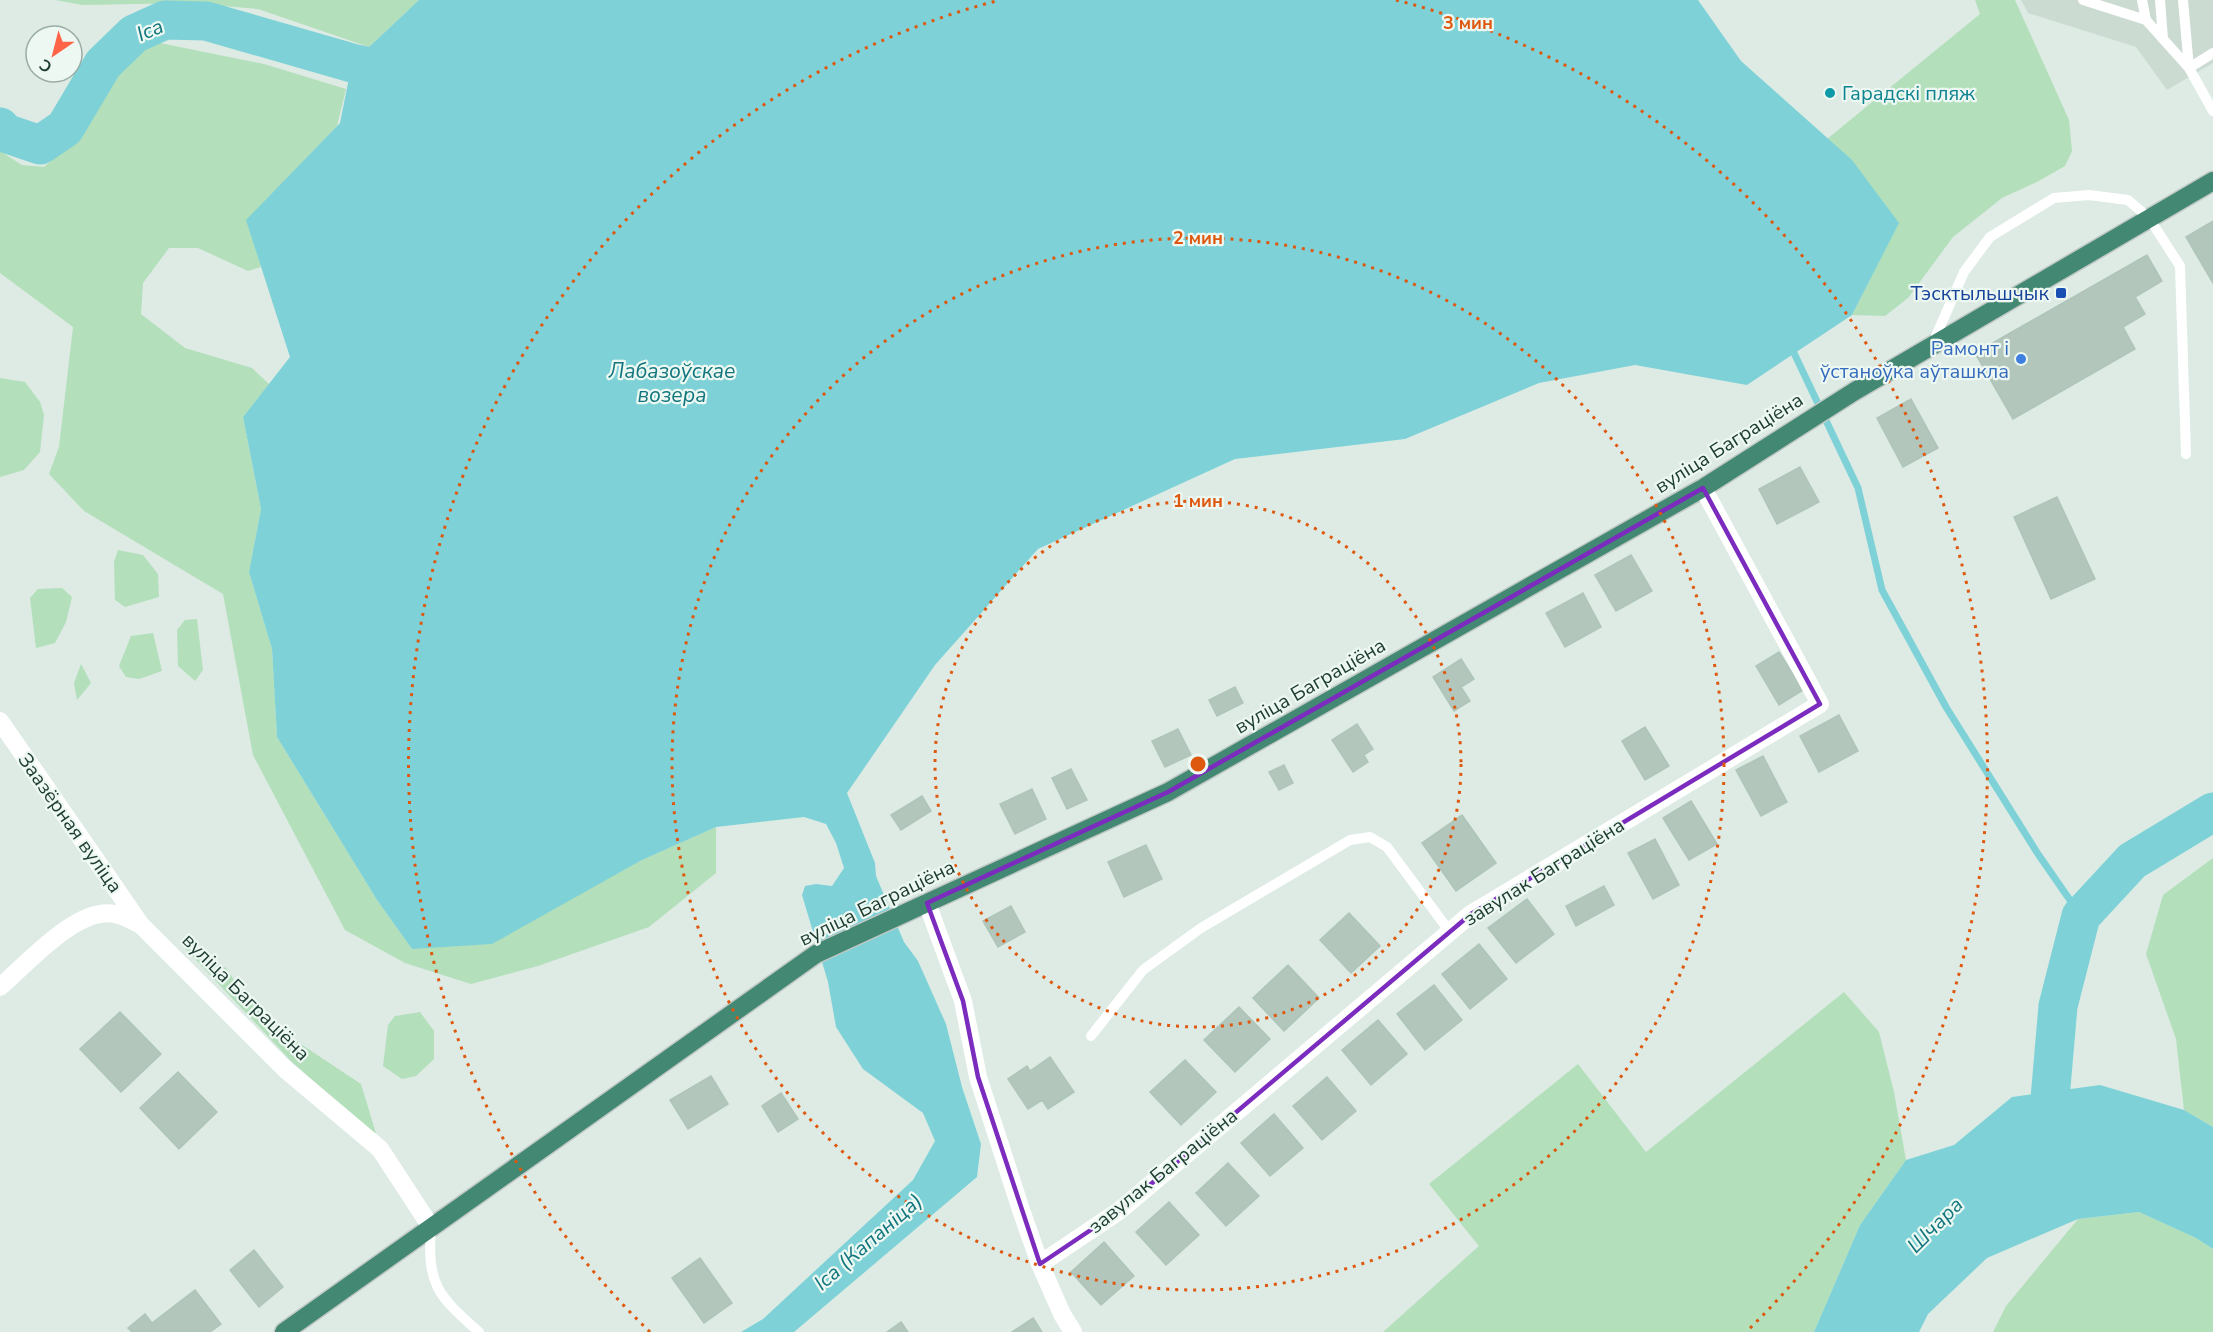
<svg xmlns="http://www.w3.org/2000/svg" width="2213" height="1332" viewBox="0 0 2213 1332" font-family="'Nunito Sans',sans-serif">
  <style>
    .built { fill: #cbdbd2 }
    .green { fill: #b3dfbb }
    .water { fill: #7ed2d7 }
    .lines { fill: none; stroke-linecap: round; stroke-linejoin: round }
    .stream { stroke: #7ed2d7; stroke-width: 7 }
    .river { stroke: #7ed2d7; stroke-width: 39 }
    .building { fill: #b2c6bc; stroke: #afc5ba; stroke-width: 1.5 }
    .trunk-casing { stroke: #c0c8c5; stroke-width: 21 }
    .service { stroke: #fff; stroke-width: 10 }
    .minor { stroke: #fff; stroke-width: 18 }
    .trunk { stroke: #428872; stroke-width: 18 }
    .marked { fill: none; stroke: #7b2cbf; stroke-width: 4.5; stroke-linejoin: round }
    .ring { fill: none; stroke: #de580e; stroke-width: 3; stroke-dasharray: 3 6 }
    .culture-dot { fill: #0f9aa8; stroke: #eef8f2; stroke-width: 2 }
    .transit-dot { fill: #1a4fb4; stroke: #eef8f2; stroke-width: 2 }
    .shop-dot { fill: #3f7fe0; stroke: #eef8f2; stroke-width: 2 }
    .labels { text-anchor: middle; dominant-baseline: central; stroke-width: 4.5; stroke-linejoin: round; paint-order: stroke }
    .culture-label { font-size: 20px; fill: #0d838f; stroke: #eef8f2; text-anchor: start }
    .transit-label { font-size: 20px; fill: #164399; stroke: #eef8f2; text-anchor: end }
    .shop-label { font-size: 20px; fill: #366cbe; stroke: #eef8f2; text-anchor: end }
    .street-label { font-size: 20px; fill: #1d3c31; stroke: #eef8f2 }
    .water-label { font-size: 21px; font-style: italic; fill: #12767e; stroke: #eef8f2 }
    .centre { fill: #de580e; stroke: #eef8f2; stroke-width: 3 }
    .ring-label { font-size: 18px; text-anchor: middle; font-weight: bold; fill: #de580e; stroke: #eef8f2; stroke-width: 4.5; stroke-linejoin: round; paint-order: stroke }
  </style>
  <rect width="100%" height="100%" fill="#ddebe4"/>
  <path class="built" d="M 2021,0 L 2213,0 L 2213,63 L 2167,90 L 2136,47 L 2028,13 Z"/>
  <path class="green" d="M 55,0 L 419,0 L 369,47 L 258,9 L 187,3 L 83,5 Z
    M 1975,0 L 2015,0 L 2069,120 L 2072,151 L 2065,166 L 2037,182 L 2002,198 L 1953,237 L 1908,298 L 1885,316 L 1852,315 L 1898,223 L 1827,139 L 1980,14 Z
    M 160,43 L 264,64 L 346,89 L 337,126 L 247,220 L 261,267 L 248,271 L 198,248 L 169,248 L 143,283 L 141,314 L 185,348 L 252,368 L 269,384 L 243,417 L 261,509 L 249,572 L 272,649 L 277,737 L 377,900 L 412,949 L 640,861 L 716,827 L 716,873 L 649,927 L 538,966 L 471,984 L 405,963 L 345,930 L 253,755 L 223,594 L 84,511 L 49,474 L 59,447 L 73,327 L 0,273 L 0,151 L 22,165 L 44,167 C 57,156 71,144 80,130 C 105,93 114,57 160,43 Z
    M 0,378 L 25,382 L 40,402 L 44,415 L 40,452 L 24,470 L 0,477 Z
    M 118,550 L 143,555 L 158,574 L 159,597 L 125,607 L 115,600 L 114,562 Z
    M 62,588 L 72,597 L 66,622 L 55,643 L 36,648 L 30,598 L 38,589 Z
    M 197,619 L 203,670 L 195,681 L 178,666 L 177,630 L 185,620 Z
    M 153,633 L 162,671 L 139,679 L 126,677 L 119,666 L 131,636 Z
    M 81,664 L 91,683 L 77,700 L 74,683 Z
    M 2213,858 L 2213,1127 L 2184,1110 L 2176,1039 L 2146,954 L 2163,895 Z
    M 181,944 L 226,968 L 240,989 L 275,1027 L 361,1084 L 377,1137 L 292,1062 Z
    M 1844,992 L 1879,1032 L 1894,1092 L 1906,1160 L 1860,1225 L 1814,1332 L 1383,1332 L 1479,1246 L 1429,1184 L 1578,1064 L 1646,1152 Z
    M 420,1012 L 434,1031 L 434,1059 L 416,1076 L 402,1079 L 383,1066 L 388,1025 L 395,1016 Z
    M 2139,1212 L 2196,1238 L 2213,1249 L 2213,1332 L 1993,1332 L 2006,1306 L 2078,1219 Z"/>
  <path class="water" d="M 419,0 L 1698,0 L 1741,61 L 1852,160 L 1899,223 L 1852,315 L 1747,385 L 1635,365 L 1539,383 L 1405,439 L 1235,459 L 1038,549 L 935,665 L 847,793 L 875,863 L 876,876 L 904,942 L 918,961 L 946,1024 L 962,1087 L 981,1144 L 977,1177 L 794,1332 L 741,1332 L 763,1319 L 913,1180 L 935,1141 L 923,1113 L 863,1069 L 836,1027 L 828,982 L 802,895 L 805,886 L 816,884 L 832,886 L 844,868 L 836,843 L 826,824 L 804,817 L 716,827 L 640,861 L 492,944 L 412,949 L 377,900 L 277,737 L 272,649 L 249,572 L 261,509 L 243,417 L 290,357 L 246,220 L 340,123 L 352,63 Z
    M 2100,1085 L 2184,1110 L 2213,1127 L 2213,1249 L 2196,1238 L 2139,1212 L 2078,1219 L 1987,1258 L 1928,1314 L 1919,1332 L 1814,1332 L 1860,1225 L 1906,1160 L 1954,1145 L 2012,1097 Z"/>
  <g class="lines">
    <path class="stream" d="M 1794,353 L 1858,488 L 1882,590 L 1946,707 L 2038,854 L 2081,916"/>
    <path class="river" d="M 0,127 L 5,133 L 40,145 L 65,128 L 103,64 L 134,34 L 165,20 L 206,21 L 352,63 L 402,74
      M 2046,1145 L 2058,1006 L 2081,916 L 2132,861 L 2213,812"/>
  </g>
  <path class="building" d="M 2213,221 L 2213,283 L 2186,237 Z
    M 2147,255 L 2162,281 L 2135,297 L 2145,314 L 2123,327 L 2135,349 L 2013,419 L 1975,353 Z
    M 1911,399 L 1938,448 L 1903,467 L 1877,418 Z
    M 1800,467 L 1819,502 L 1777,524 L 1759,489 Z
    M 2057,497 L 2095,579 L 2051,599 L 2014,517 Z
    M 1631,555 L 1652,591 L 1616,611 L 1595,575 Z
    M 1583,593 L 1601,627 L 1565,647 L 1546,613 Z
    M 1779,652 L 1803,690 L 1779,705 L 1756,666 Z
    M 1461,659 L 1474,679 L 1461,687 L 1470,701 L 1454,711 L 1433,677 Z
    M 1235,687 L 1243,703 L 1217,716 L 1209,700 Z
    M 1839,715 L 1858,751 L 1819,772 L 1800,736 Z
    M 1357,724 L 1373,749 L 1364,755 L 1368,762 L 1353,772 L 1332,740 Z
    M 1645,727 L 1669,766 L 1645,780 L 1622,741 Z
    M 1178,729 L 1191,755 L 1165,767 L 1152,741 Z
    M 1763,756 L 1787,802 L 1761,816 L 1736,770 Z
    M 1284,765 L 1293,783 L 1279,790 L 1269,772 Z
    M 1071,769 L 1087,800 L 1067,809 L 1052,778 Z
    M 1032,789 L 1046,819 L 1015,834 L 1000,804 Z
    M 922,796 L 931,811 L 901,830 L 891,815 Z
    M 1691,801 L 1717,844 L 1689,860 L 1663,818 Z
    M 1462,815 L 1496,863 L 1456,891 L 1422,843 Z
    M 1655,839 L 1679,885 L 1653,899 L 1628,853 Z
    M 1146,845 L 1162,879 L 1124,897 L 1108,862 Z
    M 1604,886 L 1614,905 L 1576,926 L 1566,906 Z
    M 1527,899 L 1554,934 L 1516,963 L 1488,928 Z
    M 1011,906 L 1025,932 L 998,947 L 983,921 Z
    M 1349,913 L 1380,946 L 1351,973 L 1320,940 Z
    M 1479,944 L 1507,979 L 1470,1009 L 1442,974 Z
    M 1288,965 L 1319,998 L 1284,1031 L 1253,998 Z
    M 1434,985 L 1462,1020 L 1425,1050 L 1397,1014 Z
    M 1239,1007 L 1270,1039 L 1235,1072 L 1204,1040 Z
    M 120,1012 L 161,1054 L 121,1092 L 80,1049 Z
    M 1378,1020 L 1407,1054 L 1371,1085 L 1342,1050 Z
    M 1050,1057 L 1074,1092 L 1048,1109 L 1042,1100 L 1028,1109 L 1008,1079 L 1027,1066 L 1030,1071 Z
    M 1185,1060 L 1216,1092 L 1181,1125 L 1150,1092 Z
    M 178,1072 L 217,1112 L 179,1149 L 140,1108 Z
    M 711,1076 L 728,1104 L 688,1129 L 670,1100 Z
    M 1327,1077 L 1356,1111 L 1322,1140 L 1293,1106 Z
    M 781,1093 L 798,1119 L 778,1132 L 762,1106 Z
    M 1274,1114 L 1303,1148 L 1270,1176 L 1241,1143 Z
    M 1228,1163 L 1259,1196 L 1226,1226 L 1196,1193 Z
    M 1169,1202 L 1199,1235 L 1166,1265 L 1136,1232 Z
    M 1104,1242 L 1134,1276 L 1101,1305 L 1071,1272 Z
    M 254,1250 L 283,1287 L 259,1307 L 230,1270 Z
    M 700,1258 L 732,1303 L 704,1323 L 672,1278 Z
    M 195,1290 L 221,1324 L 210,1332 L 132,1332 L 128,1328 L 145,1314 L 152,1323 Z
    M 1033,1318 L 1042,1332 L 1012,1332 Z
    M 901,1322 L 908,1332 L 887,1332 Z"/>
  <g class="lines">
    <g class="trunk-casing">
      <path id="trunk" d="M 284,1332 L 816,954 L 1168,792 L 1703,488 L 1855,391 L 2213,181"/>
    </g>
    <path class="service" d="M 2083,0 L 2146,20
      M 2142,0 L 2146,20 L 2189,68 L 2213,111
      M 2160,0 L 2163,39
      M 2183,0 L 2189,68 L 2213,53
      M 1932,345 L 1964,272 L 1990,237 L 2054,198 L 2089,195 L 2128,200 L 2149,218 L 2180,266 L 2186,454
      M 1091,1036 L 1143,970 L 1201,928 L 1350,840 L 1370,837 L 1387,847 L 1450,932
      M 431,1227 C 427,1285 437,1295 479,1332"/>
    <path class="minor" d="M 0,721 L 141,925
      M 927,903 L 963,1001 L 978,1077 L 1021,1210 L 1040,1264 L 1062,1314 L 1073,1332
      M 0,987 C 27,964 77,906 115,914 C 123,915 133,921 141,925 L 285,1069 L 380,1149 L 431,1227
      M 1040,1264 L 1119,1211 L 1471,914 L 1820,704 L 1703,488"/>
    <use href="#trunk" class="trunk"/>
  </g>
  <path class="marked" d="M 1703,488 L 1820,704 L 1471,914 L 1119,1211 L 1040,1264 L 978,1077 L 963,1001 L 927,903 L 1168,792 Z"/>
  <g class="ring">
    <circle cx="1198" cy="764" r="263"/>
    <circle cx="1198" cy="764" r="526"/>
    <path d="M650 1332A789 789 0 0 1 1000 0M1396 0A789 789 0 0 1 1746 1332"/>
  </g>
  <circle class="culture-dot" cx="1830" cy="93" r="6"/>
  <rect class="transit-dot" x="2055" y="287" width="12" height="12" rx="3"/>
  <circle class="shop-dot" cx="2021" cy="359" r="6"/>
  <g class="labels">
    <g class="culture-label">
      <text x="1842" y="93">Гарадскі пляж</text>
    </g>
    <g class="transit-label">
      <text x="2049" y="293">Тэсктыльшчык</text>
    </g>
    <g class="shop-label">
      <text x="2009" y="348">Рамонт і<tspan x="2009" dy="23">ўстаноўка аўташкла</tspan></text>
    </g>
    <g class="street-label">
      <text transform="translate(1729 443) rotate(-32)">вуліца Баграціёна</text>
      <text transform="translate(1310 686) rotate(-30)">вуліца Баграціёна</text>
      <text transform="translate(70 823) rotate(55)">Заазёрная вуліца</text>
      <text transform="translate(1544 872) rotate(-32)">завулак Баграціёна</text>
      <text transform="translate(877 903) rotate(-26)">вуліца Баграціёна</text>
      <text transform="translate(246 997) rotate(45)">вуліца Баграціёна</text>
      <text transform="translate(1163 1171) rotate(-39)">завулак Баграціёна</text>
    </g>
    <g class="water-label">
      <text transform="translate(150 30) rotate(-23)">Іса</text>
      <text x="672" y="371">Лабазоўскае<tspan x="672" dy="24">возера</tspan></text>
      <text transform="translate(1935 1225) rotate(-45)">Шчара</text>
      <text transform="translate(868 1242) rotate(-41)">Іса (Капаніца)</text>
    </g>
  </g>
  <circle cx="1198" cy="764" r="9" class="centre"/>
  <g class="ring-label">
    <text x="1468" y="29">3 мин</text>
    <text x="1198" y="244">2 мин</text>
    <text x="1198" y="507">1 мин</text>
  </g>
  <g transform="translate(54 54) rotate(215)"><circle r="28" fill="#eef8f2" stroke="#9aada5" stroke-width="1.5"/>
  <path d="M0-4.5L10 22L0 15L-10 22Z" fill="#ff6447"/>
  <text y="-9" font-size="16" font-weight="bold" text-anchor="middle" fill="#1d3c31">С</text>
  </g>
</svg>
